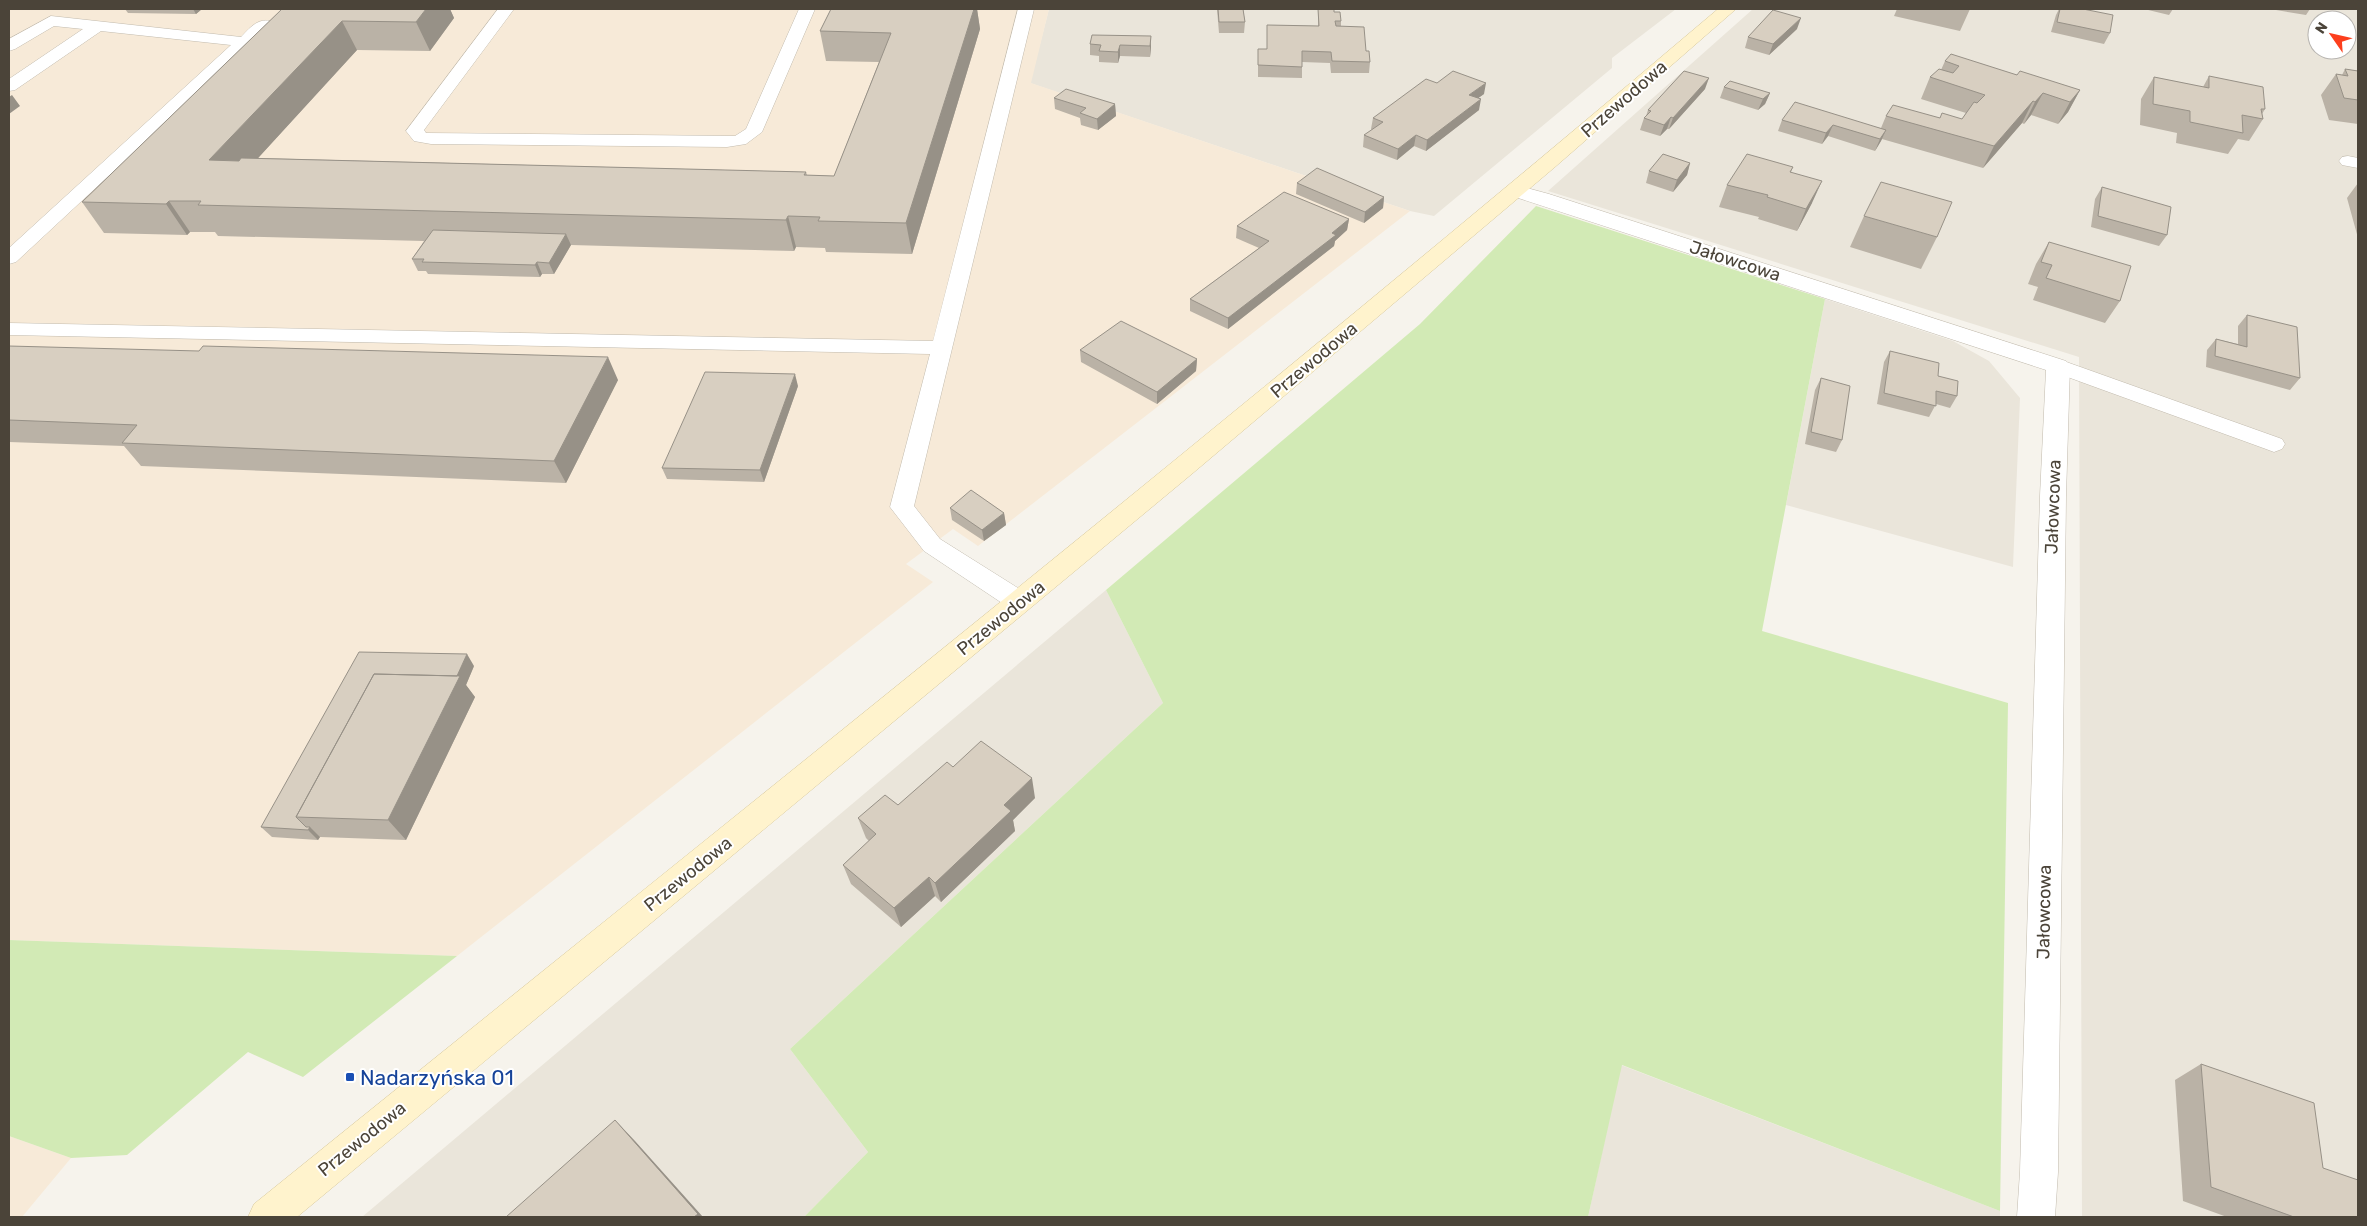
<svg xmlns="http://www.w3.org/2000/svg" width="2367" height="1226" viewBox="0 0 2367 1226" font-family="Rubik,sans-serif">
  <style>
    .residential { fill: #eae5da; fill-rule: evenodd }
    .commercial { fill: #f7ead8 }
    .green { fill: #d2eab5 }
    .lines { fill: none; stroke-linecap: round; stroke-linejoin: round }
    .lane-casing { stroke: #c2bbae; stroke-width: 1 }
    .street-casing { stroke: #c2bbae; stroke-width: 1 }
    .secondary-casing { stroke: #d6c79b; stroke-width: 1 }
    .lane { fill: #fff; fill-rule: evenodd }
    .street { fill: #fff; fill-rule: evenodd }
    .secondary { fill: #fff3cd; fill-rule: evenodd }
    .wall { fill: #bab2a6 }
    .shaded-wall { fill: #979187 }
    .building { fill: #d8cfc1; stroke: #979187 }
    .transit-dot { fill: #1a4fb4; stroke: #fff; stroke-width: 2 }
    .labels { text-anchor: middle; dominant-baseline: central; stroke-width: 4; stroke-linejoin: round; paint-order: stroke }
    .street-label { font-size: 18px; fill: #4b4439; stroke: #fff }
    .near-transit-label { font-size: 21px; fill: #164399; stroke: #fff; text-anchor: start }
  </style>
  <rect width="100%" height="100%" fill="#f6f3ec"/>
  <path class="residential" d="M 1049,9 L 1676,9 L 1612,58 L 1612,68 L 1434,216 L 1410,211 L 1030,83 Z
    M 1753,9 L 2358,9 L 2358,1217 L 2082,1217 L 2079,357 L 1548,191 ZM 2317,20 L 2347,20 L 2347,50 L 2317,50 Z
    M 1825,299 L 1953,341 L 1989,361 L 2020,398 L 2013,567 L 1786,505 Z
    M 1106,590 L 1163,703 L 790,1049 L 868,1152 L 804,1217 L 362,1217 Z
    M 1621,1065 L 2000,1211 L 2000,1217 L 1588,1217 Z"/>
  <path class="commercial" d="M 9,9 L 1049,9 L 1031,83 L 1410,211 L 978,546 L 953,529 L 906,564 L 933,582 L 457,956 L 9,940 Z
    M 9,1136 L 71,1158 L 22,1217 L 9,1217 Z"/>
  <path class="green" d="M 1536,206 L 1825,299 L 1762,631 L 2008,703 L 2000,1211 L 1622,1065 L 1588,1217 L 804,1217 L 868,1152 L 790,1049 L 1163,703 L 1106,590 L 1420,324 Z
    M 9,940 L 457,956 L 303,1077 L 248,1052 L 127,1155 L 71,1158 L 9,1136 Z"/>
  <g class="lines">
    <g class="lane-casing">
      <path id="lane" d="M 498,9 L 514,9 L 424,130 L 426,133 L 735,136 L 746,129 L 799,9 L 815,9 L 762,132 L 746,144 L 727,147 L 431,144 L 414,141 L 406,131 Z
        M 1018,9 L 1034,9 L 914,506 L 940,539 L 1029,595 L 1032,602 L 1029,609 L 1020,611 L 1011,609 L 924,551 L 890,507 L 930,354 L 9,335 L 9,323 L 933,341 Z
        M 51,16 L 241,37 C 249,29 257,18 270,21 L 272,24 L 16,262 L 9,264 L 9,248 L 231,45 L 101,31 L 15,90 L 9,91 L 9,79 L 83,29 L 54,26 L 15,49 L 9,51 L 9,39 Z
        M 2348,156 L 2358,158 L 2358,168 L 2342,165 L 2339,161 L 2342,157 Z
        M 2058,359 L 2282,439 L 2285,444 L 2282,449 L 2274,452 L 2266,449 L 2051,371 L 2047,366 L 2051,361 Z"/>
    </g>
    <g class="street-casing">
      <path id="street" d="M 1516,185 L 1549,194 L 2066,361 L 2070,366 L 2066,496 L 2058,1172 L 2055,1217 L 2017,1217 L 2020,1172 L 2040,496 L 2046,370 L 1509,195 L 1506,191 L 1509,187 Z"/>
    </g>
    <g class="secondary-casing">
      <path id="secondary" d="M 1718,9 L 1736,9 L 1555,167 L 1193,473 L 297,1217 L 248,1217 L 254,1204 C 744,808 1238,416 1718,9 Z"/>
    </g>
    <use href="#lane" class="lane"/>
    <use href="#street" class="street"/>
    <use href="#secondary" class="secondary"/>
  </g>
  <path class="wall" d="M 125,9 L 202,9 L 196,14 L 128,13 Z
    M 282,9 L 450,9 L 454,18 L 430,51 L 357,50 L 258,158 L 806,172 L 807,175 L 834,176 L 879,62 L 826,61 L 820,31 L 831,9 L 977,9 L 980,29 L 912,254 L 826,252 L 825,248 L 796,247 L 794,251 L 571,245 L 554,274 L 542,274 L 540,277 L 428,274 L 426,271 L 418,271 L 412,259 L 424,241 L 218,236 L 215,232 L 190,232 L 187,235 L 104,233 L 82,202 Z
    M 1217,9 L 1243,9 L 1245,22 L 1244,33 L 1219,33 Z
    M 1318,9 L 1334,9 L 1334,12 L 1341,21 L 1341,26 L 1366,51 L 1370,62 L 1369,73 L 1331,73 L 1330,63 L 1302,62 L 1302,78 L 1258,77 L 1258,49 L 1267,49 L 1267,25 L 1318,26 Z
    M 1897,9 L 1970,9 L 1960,31 L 1894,16 Z
    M 2059,9 L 2083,9 L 2110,33 L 2104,44 L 2051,32 L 2056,15 Z
    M 2144,9 L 2173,9 L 2169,15 Z
    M 2276,9 L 2310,9 L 2306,15 L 2276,10 Z
    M 1797,29 L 1769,55 L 1745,48 L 1748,37 Z
    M 1151,36 L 1151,47 L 1150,57 L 1120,56 L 1118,63 L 1099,62 L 1099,56 L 1090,55 L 1090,44 Z
    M 1945,61 L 2017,75 L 2080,90 L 2068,112 L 2058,124 L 2031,115 L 2024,124 L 2022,123 L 1983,168 L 1882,139 L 1875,151 L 1828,136 L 1822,144 L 1778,131 L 1782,120 L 1881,128 L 1886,116 L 1962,119 L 1966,113 L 1921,99 L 1930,77 L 1941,70 Z
    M 2345,69 L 2358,71 L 2358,124 L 2329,120 L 2321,95 L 2336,74 L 2342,75 Z
    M 2209,76 L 2265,109 L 2262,114 L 2263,119 L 2249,141 L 2238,139 L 2228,154 L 2176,143 L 2177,133 L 2140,125 L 2141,99 L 2154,77 L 2203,87 Z
    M 1724,87 L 1770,93 L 1765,104 L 1758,110 L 1720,98 Z
    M 1705,89 L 1669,129 L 1667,129 L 1660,136 L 1640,130 L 1644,118 L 1646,116 L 1648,110 Z
    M 1484,94 L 1478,98 L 1479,110 L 1426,151 L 1414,146 L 1397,160 L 1363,147 L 1364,135 L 1372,130 L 1371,129 L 1373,118 Z
    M 1054,98 L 1115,104 L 1116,116 L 1098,130 L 1081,125 L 1080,118 L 1055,109 Z
    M 1690,163 L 1687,175 L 1673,192 L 1646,183 L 1649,171 Z
    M 1793,167 L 1791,172 L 1812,203 L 1797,231 L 1758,219 L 1759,217 L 1719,207 L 1727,185 Z
    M 1297,183 L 1384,197 L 1383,208 L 1364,223 L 1296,194 Z
    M 2358,183 L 2358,238 L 2347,198 Z
    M 2102,187 L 2167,235 L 2159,246 L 2091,227 L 2095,199 Z
    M 1864,216 L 1937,237 L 1921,269 L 1850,247 Z
    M 1349,219 L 1347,230 L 1335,241 L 1334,246 L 1228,329 L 1190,311 L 1190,299 L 1259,248 L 1236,238 L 1237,226 Z
    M 2049,242 L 2120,301 L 2105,323 L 2033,300 L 2038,287 L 2028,284 L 2036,264 Z
    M 2247,315 L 2300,378 L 2290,390 L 2206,367 L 2207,350 L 2216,339 L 2238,344 L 2238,326 Z
    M 9,346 L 618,380 L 566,483 L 141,466 L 124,446 L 9,442 Z
    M 1080,350 L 1197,359 L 1196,371 L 1157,404 L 1081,362 Z
    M 1890,351 L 1938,376 L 1957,396 L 1950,408 L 1936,404 L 1929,417 L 1877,404 L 1884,362 Z
    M 1821,378 L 1842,440 L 1836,452 L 1805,444 L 1815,390 Z
    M 798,386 L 764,482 L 667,479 L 662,468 Z
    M 950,508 L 1004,513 L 1006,525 L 984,541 L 952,520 Z
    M 474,666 L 466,685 L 475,697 L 406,840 L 320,837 L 318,840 L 272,837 L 261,827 Z
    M 953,767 L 1035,798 L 1013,820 L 1015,831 L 941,902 L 935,896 L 901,927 L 851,884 L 843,865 L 869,841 L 866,838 L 858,818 L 898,805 Z
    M 2201,1064 L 2358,1217 L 2227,1217 L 2183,1201 L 2175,1080 Z"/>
  <path class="shaded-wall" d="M 193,9 L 202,9 L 196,14 Z
    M 426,9 L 450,9 L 454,18 L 430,51 L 416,22 Z
    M 974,9 L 977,9 L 980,29 L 912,254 L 906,223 Z
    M 1801,18 L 1797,29 L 1769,55 L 1773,44 Z
    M 342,21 L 357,50 L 228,191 L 209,160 Z
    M 1151,36 L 1151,47 L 1150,57 L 1150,46 Z
    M 1120,45 L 1120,56 L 1118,63 L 1118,52 Z
    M 1709,78 L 1705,89 L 1669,129 L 1673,118 Z
    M 1486,83 L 1484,94 L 1467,106 L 1469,95 Z
    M 2080,90 L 2068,112 L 2058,124 L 2070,102 Z
    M 1770,93 L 1765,104 L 1758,110 L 1763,99 Z
    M 2043,93 L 2031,115 L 2024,124 L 2035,102 Z
    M 12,95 L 20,106 L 9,114 L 9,97 Z
    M 1481,99 L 1479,110 L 1426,151 L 1427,140 Z
    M 2033,101 L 2022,123 L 1983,168 L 1994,146 Z
    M 1115,104 L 1116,116 L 1098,130 L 1097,119 Z
    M 1671,117 L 1667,129 L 1660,136 L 1664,125 Z
    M 1833,125 L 1828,136 L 1822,144 L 1826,133 Z
    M 1886,130 L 1881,141 L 1875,151 L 1880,139 Z
    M 1416,135 L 1414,146 L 1397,160 L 1398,149 Z
    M 1690,163 L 1687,175 L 1673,192 L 1677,180 Z
    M 1822,181 L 1812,203 L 1797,231 L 1806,209 Z
    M 1384,197 L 1383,208 L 1364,223 L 1365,212 Z
    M 169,201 L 190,232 L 187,235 L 166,204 Z
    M 788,216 L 796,247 L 794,251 L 786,220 Z
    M 1349,219 L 1347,230 L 1335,241 L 1334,246 L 1228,329 L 1228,318 Z
    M 566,234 L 571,245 L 554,274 L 549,263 Z
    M 537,262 L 542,274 L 540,277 L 535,265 Z
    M 608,357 L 618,380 L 566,483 L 554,461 Z
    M 1197,359 L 1196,371 L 1157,404 L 1157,392 Z
    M 795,374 L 798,386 L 764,482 L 760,470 Z
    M 1004,513 L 1006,525 L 984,541 L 982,530 Z
    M 467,654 L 474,666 L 466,685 L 475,697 L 406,840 L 388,820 Z
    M 1032,778 L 1035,798 L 1013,820 L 1015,831 L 941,902 L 935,883 L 1004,805 Z
    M 310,827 L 320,837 L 318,840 L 308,830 Z
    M 929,877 L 935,896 L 901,927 L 894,908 Z
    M 615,1120 L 635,1141 L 703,1217 L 694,1217 Z"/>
  <path class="building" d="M 282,9 L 426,9 L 416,22 L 342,21 L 209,160 L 239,161 L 241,158 L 806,172 L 804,175 L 834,176 L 891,33 L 820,31 L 831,9 L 974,9 L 906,223 L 818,221 L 820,217 L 788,216 L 786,220 L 198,205 L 201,201 L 169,201 L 166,204 L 82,202 Z
    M 1218,9 L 1243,9 L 1245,22 L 1219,22 Z
    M 1318,9 L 1334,9 L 1334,12 L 1340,12 L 1341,21 L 1335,21 L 1336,26 L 1364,27 L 1366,51 L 1369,51 L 1370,62 L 1332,61 L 1331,52 L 1302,51 L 1302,67 L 1258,65 L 1258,49 L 1267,49 L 1267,25 L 1319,26 Z
    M 2060,9 L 2083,9 L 2113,15 L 2110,33 L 2057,22 Z
    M 1773,10 L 1801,18 L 1773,44 L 1748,37 Z
    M 1092,35 L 1151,36 L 1150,46 L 1120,45 L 1118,52 L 1099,51 L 1101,45 L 1090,44 Z
    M 1951,54 L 2017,75 L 2020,71 L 2080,90 L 2070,102 L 2043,93 L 2035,102 L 2033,101 L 1994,146 L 1886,116 L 1893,105 L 1940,118 L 1942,113 L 1962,119 L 1974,102 L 1977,103 L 1985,95 L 1930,77 L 1939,69 L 1953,73 L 1959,66 L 1945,61 Z
    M 2345,69 L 2358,71 L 2358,100 L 2344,98 L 2336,74 L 2348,76 Z
    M 1453,71 L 1486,83 L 1469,95 L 1481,99 L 1427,140 L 1416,135 L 1398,149 L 1364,135 L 1383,122 L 1373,118 L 1426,79 L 1437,83 Z
    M 1684,71 L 1709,78 L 1673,118 L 1671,117 L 1664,125 L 1644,118 L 1651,111 L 1648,110 Z
    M 2209,76 L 2263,87 L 2265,109 L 2261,109 L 2263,119 L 2242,115 L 2243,133 L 2190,122 L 2190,111 L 2153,104 L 2154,77 L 2209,88 Z
    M 1730,81 L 1770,93 L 1763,99 L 1724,87 Z
    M 1066,89 L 1115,104 L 1097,119 L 1080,113 L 1086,108 L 1054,98 Z
    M 1795,102 L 1886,130 L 1880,139 L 1833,125 L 1826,133 L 1782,120 Z
    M 1663,154 L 1690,163 L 1677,180 L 1649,171 Z
    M 1747,154 L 1793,167 L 1790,172 L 1822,181 L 1806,209 L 1767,197 L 1768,195 L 1727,185 Z
    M 1317,168 L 1384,197 L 1365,212 L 1297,183 Z
    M 1881,182 L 1952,202 L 1937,237 L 1864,216 Z
    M 2102,187 L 2171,207 L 2167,235 L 2098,216 Z
    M 1284,192 L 1349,219 L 1332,233 L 1336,235 L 1228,318 L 1190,299 L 1269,241 L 1237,226 Z
    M 433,230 L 566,234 L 549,263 L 537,262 L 535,265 L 422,262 L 424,259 L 412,259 Z
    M 2049,242 L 2131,266 L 2120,301 L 2046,278 L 2052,265 L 2041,262 Z
    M 2247,315 L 2297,327 L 2300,378 L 2215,356 L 2216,339 L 2247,347 Z
    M 1121,321 L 1197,359 L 1157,392 L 1080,350 Z
    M 9,346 L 199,351 L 203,346 L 608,357 L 554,461 L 122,443 L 137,425 L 9,420 Z
    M 1890,351 L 1939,363 L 1938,376 L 1958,381 L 1957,396 L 1936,391 L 1936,406 L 1884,393 Z
    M 705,372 L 795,374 L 760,470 L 662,468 Z
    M 1821,378 L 1850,386 L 1842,440 L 1811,432 Z
    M 971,490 L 1004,513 L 982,530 L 950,508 Z
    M 359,652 L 467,654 L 457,676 L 374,674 L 296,817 L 306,827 L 310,827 L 308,830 L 261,827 Z
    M 374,674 L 460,676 L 388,820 L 296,817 Z
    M 981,741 L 1032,778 L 1004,805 L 1011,811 L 935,883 L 929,877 L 894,908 L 843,865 L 876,834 L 858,818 L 885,795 L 898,805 L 947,762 L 953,767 Z
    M 2201,1064 L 2314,1103 L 2323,1168 L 2358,1180 L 2358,1217 L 2294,1217 L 2211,1187 Z
    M 615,1120 L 698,1214 L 694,1217 L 506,1217 Z"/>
  <rect class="transit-dot" x="345" y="1072" width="10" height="10" rx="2.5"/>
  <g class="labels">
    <g class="street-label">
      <text transform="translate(1624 99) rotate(-41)">Przewodowa</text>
      <text transform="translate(1735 261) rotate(18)">Jałowcowa</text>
      <text transform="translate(1314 360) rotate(-40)">Przewodowa</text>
      <text transform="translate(2053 507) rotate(-88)">Jałowcowa</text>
      <text transform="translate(1001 618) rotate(-39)">Przewodowa</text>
      <text transform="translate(688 874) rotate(-39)">Przewodowa</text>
      <text transform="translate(2044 912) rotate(-89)">Jałowcowa</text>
      <text transform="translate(362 1139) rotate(-39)">Przewodowa</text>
    </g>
    <g class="near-transit-label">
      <text x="360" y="1077">Nadarzyńska 01</text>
    </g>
  </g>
  <rect width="2367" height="1226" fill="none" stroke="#4b4439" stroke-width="20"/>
  <g transform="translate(2332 35) rotate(304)"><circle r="24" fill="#ffffff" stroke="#b7b4b0"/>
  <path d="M0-4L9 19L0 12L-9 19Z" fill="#fc3f1d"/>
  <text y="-8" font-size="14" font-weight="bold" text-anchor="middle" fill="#4b4439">N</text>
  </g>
</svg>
